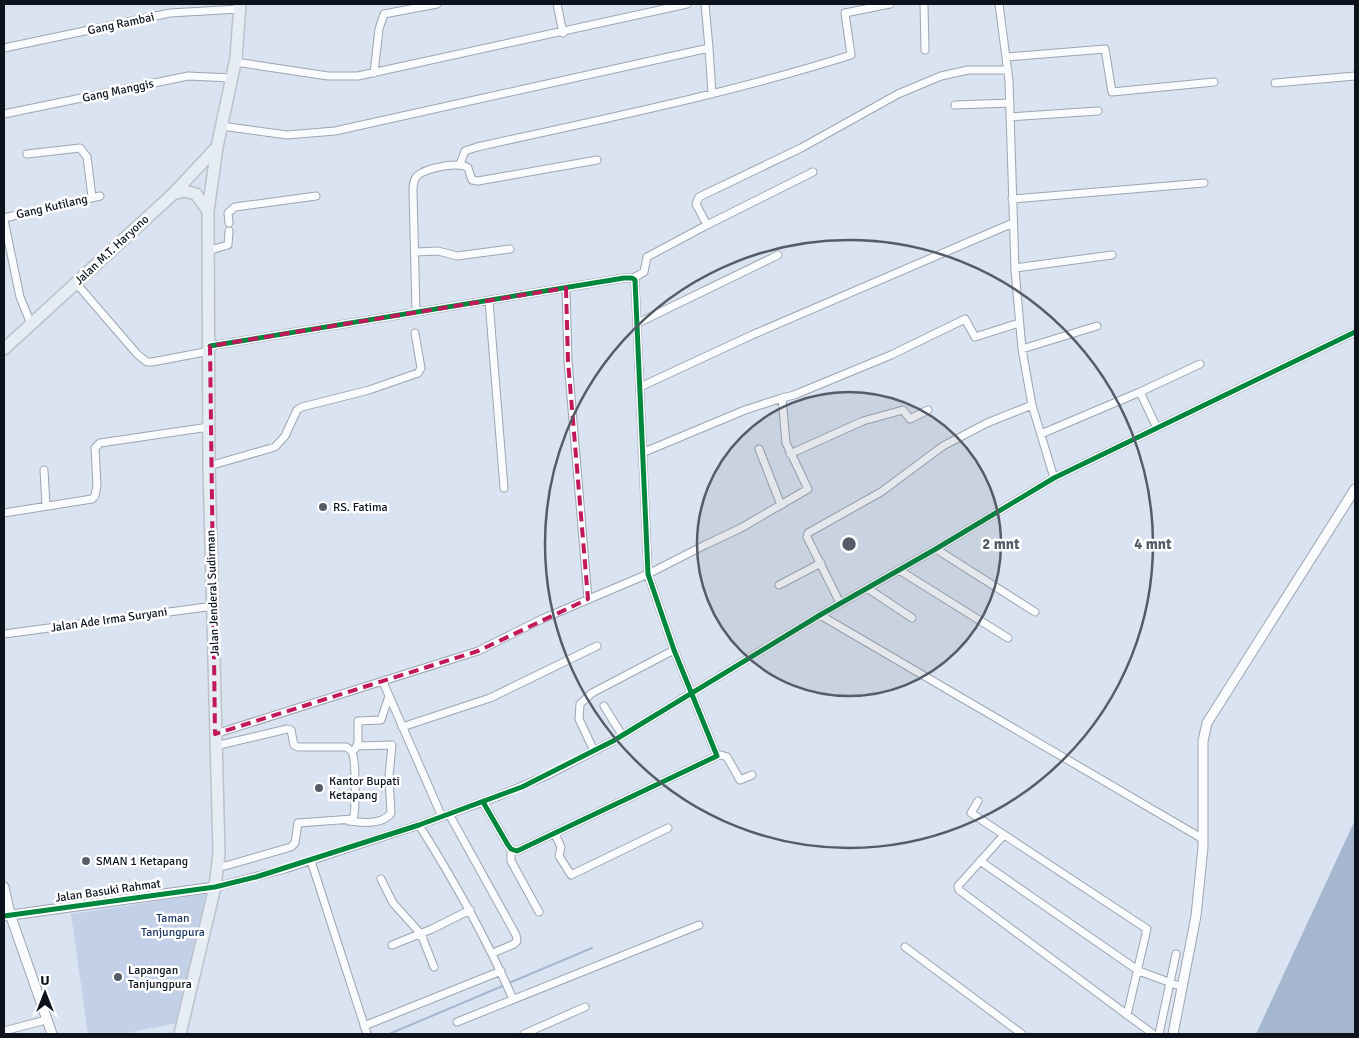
<svg xmlns="http://www.w3.org/2000/svg" width="1359" height="1038" viewBox="0 0 1359 1038" font-family="Signika,sans-serif">
  <style>
    .green { fill: #c2d1e8 }
    .water { fill: #a5b6cf }
    .lines { fill: none; stroke-linecap: round; stroke-linejoin: round }
    .stream { stroke: #a5b6cf; stroke-width: 2 }
    .minor-casing { stroke: #9ea5b1; stroke-width: 9 }
    .tertiary-casing { stroke: #9ea5b1; stroke-width: 11 }
    .primary-casing { stroke: #bcc1c9; stroke-width: 14 }
    .minor { stroke: #f9fbfd; stroke-width: 7 }
    .tertiary { stroke: #f9fbfd; stroke-width: 9 }
    .primary { stroke: #e6ecf3; stroke-width: 11 }
    .cycleway-casing { stroke: #fff; stroke-width: 8 }
    .cycleway { stroke: #00873e; stroke-width: 5 }
    .marked { fill: none; stroke: #c2185b; stroke-width: 4; stroke-dasharray: 10 6; stroke-linejoin: round }
    .ring { fill: none; stroke: #545c67; stroke-width: 2.5 }
    .poi-dot { fill: #545c67; stroke: #fff; stroke-width: 2 }
    .labels { text-anchor: middle; dominant-baseline: central; stroke-width: 5; stroke-linejoin: round; paint-order: stroke }
    .street-label { font-size: 12px; fill: #0c131d; stroke: #fff }
    .poi-label { font-size: 12px; fill: #0c131d; stroke: #fff; text-anchor: start }
    .park-label { font-size: 12px; fill: #19355d; stroke: #fff }
    .centre { fill: #545c67; stroke: #fff; stroke-width: 2.5 }
    .ring-label { font-size: 15px; text-anchor: middle; font-weight: bold; fill: #545c67; stroke: #fff; stroke-width: 5; stroke-linejoin: round; paint-order: stroke }
  </style>
  <rect width="100%" height="100%" fill="#dae3f1"/>
  <path class="green" d="M 206,894 L 177,1023 L 122,1034 L 88,1034 L 71,914 Z"/>
  <path class="water" d="M 1355,820 L 1355,1034 L 1256,1034 Z"/>
  <g class="lines">
    <path class="stream" d="M 509,983 L 592,948
      M 389,1034 L 505,985"/>
    <g class="minor-casing">
      <path id="minor" d="M 557,4 L 563,33
        M 924,4 L 925,50
        M 999,4 L 1009,81 L 1015,270 L 1022,349 L 1032,405 L 1054,478
        M 4,48 L 170,13 L 239,9
        M 709,48 L 712,94
        M 1006,57 L 1105,49 L 1112,92 L 1214,82
        M 235,62 L 328,76 L 358,76 L 687,4
        M 374,73 L 379,29 L 384,14 L 437,4
        M 1275,83 L 1355,76
        M 955,105 L 1010,103
        M 4,114 L 188,76 L 232,78
        M 1010,117 L 1098,111
        M 221,126 L 287,135 L 335,131 L 709,48 L 705,4
        M 27,154 L 80,148 L 87,157 L 92,197
        M 460,164 L 465,151 L 477,147 C 602,119 728,94 851,55 L 845,13 L 890,4
        M 1012,199 L 1204,183
        M 4,218 L 100,196
        M 4,220 L 20,297 L 31,324
        M 229,223 L 228,213 L 235,207 L 316,196
        M 707,225 L 813,172
        M 207,251 L 228,245 L 229,231
        M 416,252 L 438,251 L 457,256 L 510,249
        M 1015,268 L 1112,255
        M 633,278 L 644,272 L 647,257 L 707,225 L 696,204 L 699,197 L 801,148 L 898,94 L 941,76 L 968,70 L 1008,70
        M 76,283 L 137,354 L 147,362 L 152,362 L 210,351
        M 566,288 L 568,361 L 588,599
        M 489,301 L 504,488
        M 416,312 L 413,191 C 413,186 413,180 417,176 C 425,168 460,161 468,168 L 472,180 L 478,181 L 597,160
        M 638,323 L 778,255
        M 210,346 L 624,278 L 632,278 L 635,280 L 648,574 L 674,650 L 717,756 L 517,851 L 511,849 L 508,845 L 483,802
        M 1022,349 L 1097,326
        M 640,387 L 752,335 L 1013,223
        M 1140,392 L 1157,428
        M 782,398 L 794,395 L 891,355 L 965,319 L 975,337 L 1019,323
        M 1041,434 L 1140,392 L 1200,364
        M 759,449 L 781,505
        M 790,454 L 863,421 L 903,410 L 910,419 L 928,410
        M 209,466 L 275,447 L 285,436 L 297,410 L 302,407 L 369,390 L 418,373 L 421,368 L 415,333
        M 44,470 L 46,506
        M 4,513 L 92,499 L 95,496 L 97,485 L 95,448 L 100,443 L 209,427
        M 936,549 L 1035,612
        M 899,570 L 1008,638
        M 779,585 L 821,563
        M 867,588 L 912,618
        M 840,603 L 807,537 L 808,533 L 881,492 L 943,446 L 987,423 L 1032,405
        M 820,615 L 1203,839
        M 4,634 L 214,606
        M 383,682 L 442,817
        M 604,706 L 622,735
        M 402,727 L 490,698 L 597,646
        M 215,734 L 478,651 L 542,619 L 648,574 L 705,545 L 741,528 L 808,489 L 786,443 L 782,398 L 745,410 L 642,453
        M 215,746 L 287,729 L 291,730 L 294,745 L 298,747 L 346,747 C 349,749 350,749 352,752 C 356,760 356,811 353,819 L 298,823 L 295,843 L 291,847 L 225,866 L 218,866
        M 355,749 L 358,743 L 358,721 L 381,720 L 389,696
        M 594,751 L 579,719 L 580,704 L 592,693 L 674,650
        M 717,756 L 721,755 L 727,757 L 740,780 L 752,775
        M 978,801 L 971,813 L 1147,929 L 1127,1015
        M 449,814 L 516,935 L 517,941 L 514,944 L 493,953
        M 349,821 C 362,823 383,825 391,813 L 389,776 L 392,745 L 357,746
        M 419,825 C 455,882 486,938 513,999
        M 555,834 L 561,847 L 559,856 L 571,875 L 668,828
        M 1003,836 L 958,886 L 959,890 L 1153,1034
        M 511,849 L 511,861 L 539,912
        M 311,861 L 367,1034
        M 980,861 L 1139,971 L 1182,987
        M 381,879 L 393,903 L 421,934 L 434,967
        M 215,887 L 285,869 L 419,825 L 499,796 L 550,774 L 613,741 L 820,615 L 934,550 L 1054,478 L 1355,332
        M 392,945 L 432,929 L 470,910
        M 905,947 L 1022,1034
        M 457,1022 L 699,925
        M 364,1026 L 501,971
        M 4,1031 L 46,1020
        M 524,1034 L 585,1007
        M 1159,1034 L 1176,954"/>
    </g>
    <g class="tertiary-casing">
      <path id="tertiary" d="M 4,887 L 10,914 L 52,1034
        M 4,916 L 215,887
        M 1173,1034 L 1196,916 L 1203,847 L 1203,741 L 1207,723 L 1355,489"/>
    </g>
    <g class="primary-casing">
      <path id="primary" d="M 173,194 L 184,191 L 196,194 L 208,211
        M 4,349 L 173,194 L 217,147
        M 180,1034 L 215,887 L 219,853 L 209,466 L 208,211 L 217,147 L 236,58 L 240,4"/>
    </g>
    <use href="#minor" class="minor"/>
    <use href="#tertiary" class="tertiary"/>
    <use href="#primary" class="primary"/>
    <g class="cycleway-casing">
      <path id="cycleway" d="M 210,346 L 624,278 L 632,278 L 635,280 L 648,574 L 674,650 L 717,756 L 517,851 L 511,849 L 508,845 L 483,802
        M 4,916 L 215,887 L 256,877 L 419,825 L 522,787 L 613,741 L 820,615 L 934,550 L 1054,478 L 1355,332"/>
    </g>
    <use href="#cycleway" class="cycleway"/>
  </g>
  <path class="marked" d="M 566,288 L 568,361 L 588,599 L 478,651 L 215,734 L 210,346 Z"/>
  <circle cx="849" cy="544" r="152" fill="#545c67" fill-opacity=".12"/>
  <g class="ring">
    <circle cx="849" cy="544" r="152"/>
    <circle cx="849" cy="544" r="304"/>
  </g>
  <g class="poi-dot">
    <circle cx="323" cy="507" r="5"/>
    <circle cx="319" cy="788" r="5"/>
    <circle cx="86" cy="861" r="5"/>
    <circle cx="118" cy="977" r="5"/>
  </g>
  <g class="labels">
    <g class="street-label">
      <text transform="translate(121 24) rotate(-12)">Gang Rambai</text>
      <text transform="translate(118 91) rotate(-12)">Gang Manggis</text>
      <text transform="translate(52 207) rotate(-13)">Gang Kutilang</text>
      <text transform="translate(112 250) rotate(-43)">Jalan M.T. Haryono</text>
      <text transform="translate(213 593) rotate(-92)">Jalan Jenderal Sudirman</text>
      <text transform="translate(109 620) rotate(-8)">Jalan Ade Irma Suryani</text>
      <text transform="translate(108 891) rotate(-8)">Jalan Basuki Rahmat</text>
    </g>
    <g class="poi-label">
      <text x="333" y="507">RS. Fatima</text>
      <text x="329" y="781">Kantor Bupati<tspan x="329" dy="14">Ketapang</tspan></text>
      <text x="96" y="861">SMAN 1 Ketapang</text>
      <text x="128" y="970">Lapangan<tspan x="128" dy="14">Tanjungpura</tspan></text>
    </g>
    <g class="park-label">
      <text x="173" y="918">Taman<tspan x="173" dy="14">Tanjungpura</tspan></text>
    </g>
  </g>
  <circle cx="849" cy="544" r="8" class="centre"/>
  <g class="ring-label">
    <text x="1001" y="549">2 mnt</text>
    <text x="1153" y="549">4 mnt</text>
  </g>
  <rect width="1359" height="1038" fill="none" stroke="#0c131d" stroke-width="10"/>
  <g transform="translate(45 993)" stroke="#ffffff" stroke-width="4" paint-order="stroke">
  <path d="M0-4L9 19L0 12L-9 19Z" fill="#0c131d"/>
  <text y="-8" font-size="14" font-weight="bold" text-anchor="middle" fill="#0c131d">U</text>
  </g>
</svg>
